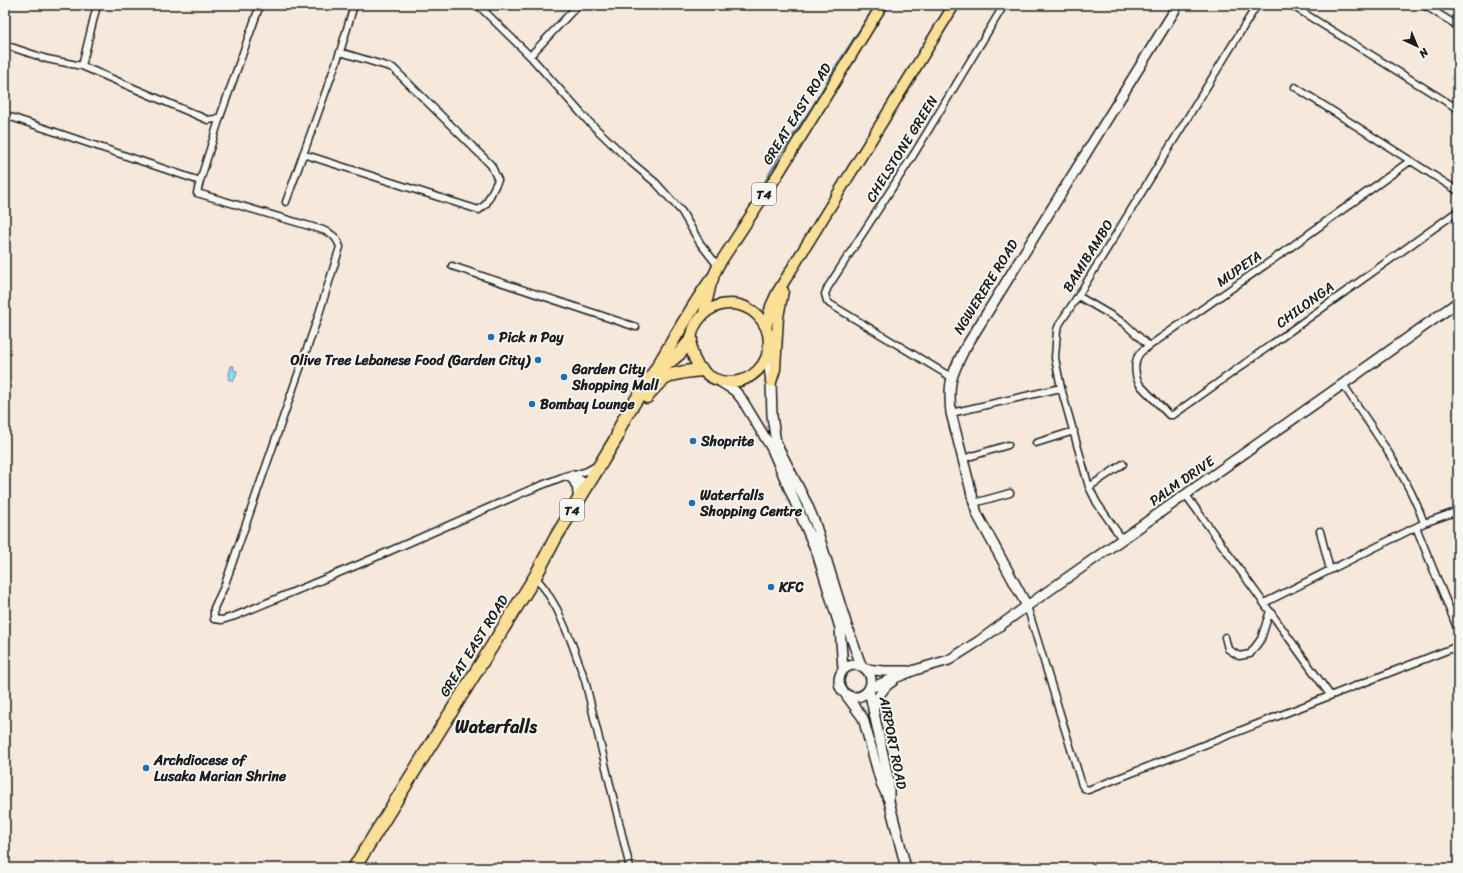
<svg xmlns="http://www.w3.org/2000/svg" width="1463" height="873" viewBox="0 0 1463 873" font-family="Sriracha,sans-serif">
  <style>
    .water { fill: url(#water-ripples); stroke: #638d9d }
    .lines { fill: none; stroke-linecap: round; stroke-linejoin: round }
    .stream { stroke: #638d9d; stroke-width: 2 }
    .street-casing { stroke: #1c1c1c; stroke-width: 9 }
    .secondary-casing { stroke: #1c1c1c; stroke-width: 12 }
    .primary-casing { stroke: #1c1c1c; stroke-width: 13 }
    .highway-casing { stroke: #1c1c1c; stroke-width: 15 }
    .street { stroke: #f6f6f2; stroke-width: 6 }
    .secondary { stroke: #f6f6f2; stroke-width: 9 }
    .primary { stroke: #fadf96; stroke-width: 10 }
    .highway { stroke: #fadf96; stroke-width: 12 }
    .poi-dot { fill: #1f6fb2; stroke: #f6f6f2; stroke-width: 1.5 }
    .labels { text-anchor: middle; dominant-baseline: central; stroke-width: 4; stroke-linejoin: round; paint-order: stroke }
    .shield { fill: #f6f6f2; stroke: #5d5d5c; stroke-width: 1 }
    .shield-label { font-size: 13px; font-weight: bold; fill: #1c1c1c }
    .street-label { font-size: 14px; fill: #1c1c1c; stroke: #f6f6f2 }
    .poi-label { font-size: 14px; font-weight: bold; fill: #1c1c1c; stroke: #f6f6f2; text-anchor: start }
    .district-label { font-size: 18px; font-weight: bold; fill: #1c1c1c; stroke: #f6f6f2 }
  </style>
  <defs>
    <pattern id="water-ripples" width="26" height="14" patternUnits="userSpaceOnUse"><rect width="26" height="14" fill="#92d8f3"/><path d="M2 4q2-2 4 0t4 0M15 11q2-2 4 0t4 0" fill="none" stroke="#7db9d0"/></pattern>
  </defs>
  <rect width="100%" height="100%" fill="#f6e8db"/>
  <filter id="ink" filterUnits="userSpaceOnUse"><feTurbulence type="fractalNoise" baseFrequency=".025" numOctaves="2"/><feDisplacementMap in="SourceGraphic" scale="8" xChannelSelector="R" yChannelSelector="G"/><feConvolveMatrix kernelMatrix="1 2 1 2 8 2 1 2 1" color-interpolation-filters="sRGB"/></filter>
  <g filter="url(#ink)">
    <path class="water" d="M 231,366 L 234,366 L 233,370 L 237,371 L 234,381 L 228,379 Z"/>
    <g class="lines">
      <path class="stream" d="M 752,205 L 781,153 L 813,106 L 834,69 L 876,5"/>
      <g class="street-casing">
        <path id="street" d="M 478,5 L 530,56 L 587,120 L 632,163 L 656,183 L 682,212 L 700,243 L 718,266
          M 1291,5 L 1458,109
          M 1424,5 L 1458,26
          M 5,45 L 47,59 L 82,66 L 208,120 L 215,119 L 220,117
          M 530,56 L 578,5
          M 82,66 L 97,5
          M 1295,87 L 1458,191
          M 5,115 L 200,181 L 220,117 L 260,5
          M 303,154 L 479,210 L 486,204 L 498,180 L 491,165 L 393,68 L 340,52
          M 1410,161 L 1288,249 L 1142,351 C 1133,359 1134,375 1140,385 L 1169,415 L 1173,415 L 1458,211
          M 200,181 L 197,193 L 323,230 C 332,234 337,237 340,247 L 318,317 L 224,587 L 214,608 L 214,619 L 222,620 L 235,616 L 360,564 L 527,491 L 565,476 L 572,474 L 588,484
          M 286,202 L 340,52 L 354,5
          M 452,266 L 636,327
          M 1078,296 L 1124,323 L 1149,346
          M 951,377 L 830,304 L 827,301 L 825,294 L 828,287 L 914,154 L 1004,5
          M 1343,384 C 1372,429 1406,472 1424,523
          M 951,413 L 1061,388
          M 1036,443 L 1074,431
          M 962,459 L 1008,445
          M 574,475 L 587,471 L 596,466
          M 565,476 L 585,488
          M 572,480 L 576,488 L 577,499
          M 1089,487 L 1123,464
          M 1186,495 L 1330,695
          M 974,503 L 1010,493
          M 1416,527 L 1458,630
          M 1320,531 L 1330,570
          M 1122,539 L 1097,503 L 1089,487 L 1061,388 L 1055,358 L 1057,330 L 1060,323 L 1078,296 L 1257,5
          M 535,577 L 545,589 L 557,609 L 571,641 L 585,680 L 630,868
          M 1264,603 L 1424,523 L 1458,511
          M 1027,606 L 1082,785 L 1084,788 L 1088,790 L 1458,646
          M 1225,637 L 1228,649 L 1239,656 L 1250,654 L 1261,639 L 1269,614 L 1271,612"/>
      </g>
      <g class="secondary-casing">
        <path id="secondary" d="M 767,353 L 771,382 L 772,416 L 776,443 L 807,504 L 815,523 L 847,626 L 861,665
          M 719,381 L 735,391 L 741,398 L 772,449 L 817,553 L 840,628 L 843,669
          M 1027,606 L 977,514 L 951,413 C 948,383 951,376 964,350 L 1178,5
          M839 681a16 16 0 1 1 32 0a16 16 0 1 1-32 0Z
          M 866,669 L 883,671 L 908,671
          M 870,688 L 915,670 L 949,660 L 979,641 L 1027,606 L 1343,384 L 1458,302
          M 869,690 L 889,782 L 889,801 L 906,868
          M 846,695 L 863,718 L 881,783 L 889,800
          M 873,710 C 877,699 882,687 893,681"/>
      </g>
      <g class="primary-casing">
        <path id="primary" d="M691 343a39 39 0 1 1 78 0a39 39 0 1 1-78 0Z
          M 704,313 L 712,279 L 718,266 L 778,174 L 882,5
          M 766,328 L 771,306 L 777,293 L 954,5
          M 771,382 L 775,369 L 778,317 L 783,291"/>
      </g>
      <g class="highway-casing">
        <path id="highway" d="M 660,370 L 679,354 L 691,340
          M 647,397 C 662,374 677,372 702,370
          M 354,868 L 535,577 L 556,537 L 617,437 C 621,418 639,397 649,381 C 670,347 688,312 712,279"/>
      </g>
      <use href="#street" class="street"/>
      <use href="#secondary" class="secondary"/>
      <use href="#primary" class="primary"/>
      <use href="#highway" class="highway"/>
    </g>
  </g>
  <g class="poi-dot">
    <circle cx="491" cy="337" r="4"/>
    <circle cx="538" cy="360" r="4"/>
    <circle cx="564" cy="377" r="4"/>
    <circle cx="532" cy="404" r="4"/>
    <circle cx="693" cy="441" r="4"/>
    <circle cx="692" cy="503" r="4"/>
    <circle cx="771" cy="587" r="4"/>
    <circle cx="146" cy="768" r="4"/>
  </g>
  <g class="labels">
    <g class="shield">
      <rect x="752" y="183" width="24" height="22" rx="3"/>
      <rect x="560" y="499" width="24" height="22" rx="3"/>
    </g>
    <g class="shield-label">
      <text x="764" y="194">T4</text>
      <text x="572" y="510">T4</text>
    </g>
    <g class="street-label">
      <text transform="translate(797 114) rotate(-58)">GREAT EAST ROAD</text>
      <text transform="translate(902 149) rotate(-58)">CHELSTONE GREEN</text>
      <text transform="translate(1088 256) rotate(-58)">BAMIBAMBO</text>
      <text transform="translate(1239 269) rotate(-35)">MUPETA</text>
      <text transform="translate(986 287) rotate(-58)">NGWERERE ROAD</text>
      <text transform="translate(1305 305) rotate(-36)">CHILONGA</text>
      <text transform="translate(1182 481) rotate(-35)">PALM DRIVE</text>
      <text transform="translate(474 646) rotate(-58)">GREAT EAST ROAD</text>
      <text transform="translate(893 743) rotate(79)">AIRPORT ROAD</text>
    </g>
    <g class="poi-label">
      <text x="499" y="337">Pick n Pay</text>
      <text x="530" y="360" text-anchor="end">Olive Tree Lebanese Food (Garden City)</text>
      <text x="572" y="369">Garden City<tspan x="572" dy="16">Shopping Mall</tspan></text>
      <text x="540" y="404">Bombay Lounge</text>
      <text x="701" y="441">Shoprite</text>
      <text x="700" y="495">Waterfalls<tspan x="700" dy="16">Shopping Centre</tspan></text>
      <text x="779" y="587">KFC</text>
      <text x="154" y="760">Archdiocese of<tspan x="154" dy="16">Lusaka Marian Shrine</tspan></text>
    </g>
    <g class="district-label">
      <text x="496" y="727">Waterfalls</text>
    </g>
  </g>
  <rect width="1463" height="873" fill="none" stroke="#f6f6f2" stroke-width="20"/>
  <rect x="10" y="10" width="1443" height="853" fill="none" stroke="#1c1c1c" stroke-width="1.5" filter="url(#ink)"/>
  <g transform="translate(1417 46) rotate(136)" stroke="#f6f6f2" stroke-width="3" paint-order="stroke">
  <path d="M0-3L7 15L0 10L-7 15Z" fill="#1c1c1c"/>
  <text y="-6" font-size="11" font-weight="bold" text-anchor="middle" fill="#1c1c1c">N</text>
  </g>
</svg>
